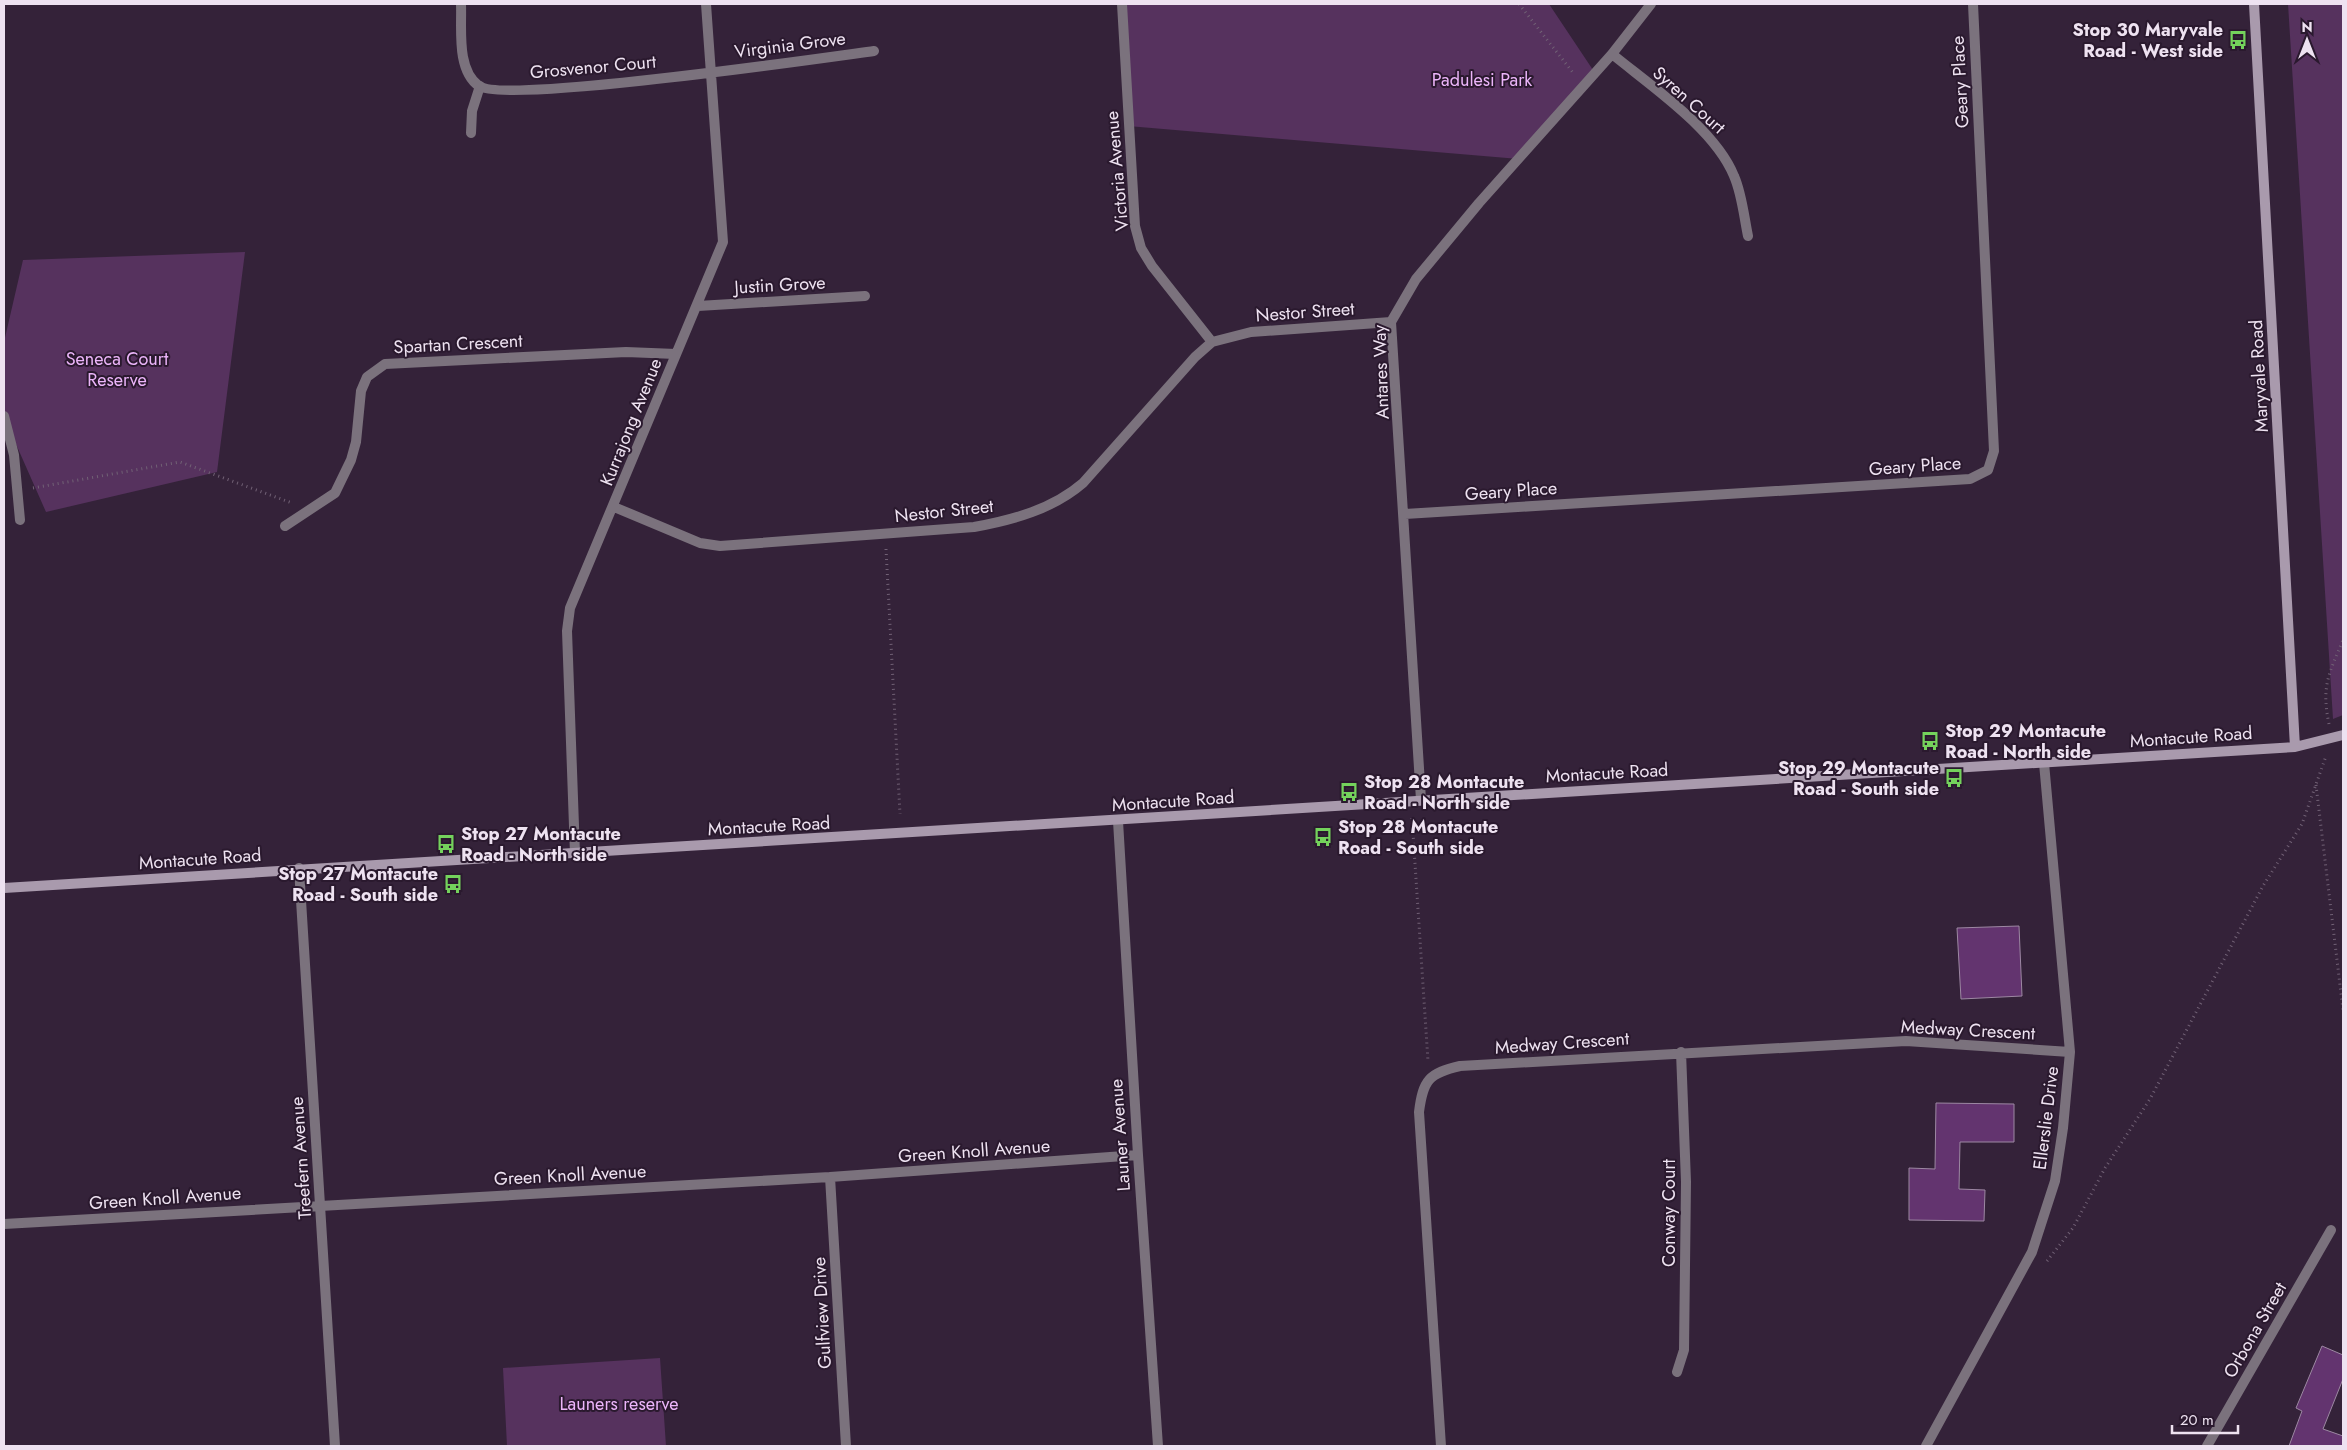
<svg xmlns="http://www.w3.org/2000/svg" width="2347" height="1450" viewBox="0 0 2347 1450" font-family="Jost,sans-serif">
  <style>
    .green { fill: #56325e }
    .building { fill: #63346f; stroke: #9d88a3 }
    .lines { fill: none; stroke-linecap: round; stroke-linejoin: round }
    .path { stroke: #716175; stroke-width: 3; stroke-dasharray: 1 4; stroke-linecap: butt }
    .service { stroke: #7b727d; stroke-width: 10 }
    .minor { stroke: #7b727d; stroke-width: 10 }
    .secondary { stroke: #a99aad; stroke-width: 10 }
    .labels { text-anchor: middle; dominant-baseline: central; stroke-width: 4; stroke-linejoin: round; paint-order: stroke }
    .poi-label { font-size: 18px; font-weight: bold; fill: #eee2f1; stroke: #2a192e; text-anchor: start }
    .street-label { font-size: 18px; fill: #eee2f1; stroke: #2a192e }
    .park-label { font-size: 18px; fill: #ecb5fa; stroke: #2a192e }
  </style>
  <rect width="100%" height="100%" fill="#342239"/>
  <path class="green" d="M 1122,4 L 1549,4 L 1595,73 L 1519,159 L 1128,126 Z
    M 2288,4 L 2343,4 L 2343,715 L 2333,719 Z
    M 245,252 L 217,472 L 46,512 L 4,417 L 4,342 L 23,260 Z
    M 660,1358 L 666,1446 L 507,1446 L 503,1368 Z"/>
  <path class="building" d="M 2019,926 L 2022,996 L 1961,999 L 1957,928 Z
    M 1936,1103 L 2014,1104 L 2014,1142 L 1960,1142 L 1959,1189 L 1985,1190 L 1984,1221 L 1909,1220 L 1909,1168 L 1935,1169 Z
    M 2322,1346 L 2343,1355 L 2343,1379 L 2323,1429 L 2343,1436 L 2343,1446 L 2289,1446 L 2302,1411 L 2296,1408 Z"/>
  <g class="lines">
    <path class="path" d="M 1519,4 L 1574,74
      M 33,488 L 180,462 L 292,503
      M 886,549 L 900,814
      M 2329,724 C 2321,686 2329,674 2343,640
      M 2316,785 L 2343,1010
      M 1412,818 L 1428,1061
      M 2047,1261 L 2073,1228 L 2105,1168 L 2150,1099 L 2263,886 L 2302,824 L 2326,756"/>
    <path class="service" d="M 471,133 L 472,111 L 480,86"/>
    <path class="minor" d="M 461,4 C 462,28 456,70 479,86 C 505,104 822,58 874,51
      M 1122,4 L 1135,226 L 1141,248 L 1152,266 L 1212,342
      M 1612,54 C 1651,86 1715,129 1734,176 C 1742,194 1744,217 1748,236
      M 698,306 L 865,296
      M 4,416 L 14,455 L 20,520
      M 614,507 L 700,543 L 720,546 L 974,527 C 1013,520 1053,509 1083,483 L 1195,357 L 1212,342 L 1251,332 L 1391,322
      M 1405,514 L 1970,479 L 1988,470 L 1994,451 L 1973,4
      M 285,526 L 335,493 L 351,460 L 356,442 L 361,391 L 367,377 L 385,364 L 626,352 L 676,354
      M 1421,800 L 1391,322 L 1416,279 L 1479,203 L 1612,54 L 1651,4
      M 1118,821 L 1138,1155 L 1158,1446
      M 575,854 L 567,631 L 570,608 L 723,242 L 706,4
      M 299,868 L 335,1446
      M 830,1177 L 846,1446
      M 4,1224 L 830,1177 L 1138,1155
      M 1677,1372 L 1684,1350 L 1686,1182 L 1681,1052
      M 1441,1446 L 1419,1112 C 1423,1080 1429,1073 1460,1066 L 1906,1041 L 2070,1052
      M 1926,1446 L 2032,1252 L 2055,1181 L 2063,1128 L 2070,1052 L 2044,763
      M 2207,1446 L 2331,1230"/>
    <path class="secondary" d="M 2254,4 L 2295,747
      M 4,888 L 2295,747 L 2343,735"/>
  </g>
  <defs>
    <g id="bus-bare" transform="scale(1.5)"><path d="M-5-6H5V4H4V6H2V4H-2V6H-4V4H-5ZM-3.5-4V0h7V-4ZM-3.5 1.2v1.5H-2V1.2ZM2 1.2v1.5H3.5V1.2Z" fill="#74d25c" stroke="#2a192e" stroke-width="2.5" paint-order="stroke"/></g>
  </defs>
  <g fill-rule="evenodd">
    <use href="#bus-bare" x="2238" y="40"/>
    <use href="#bus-bare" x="1930" y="741"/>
    <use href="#bus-bare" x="1954" y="778"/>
    <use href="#bus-bare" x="1349" y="792"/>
    <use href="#bus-bare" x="1323" y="837"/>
    <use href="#bus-bare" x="446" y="844"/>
    <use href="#bus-bare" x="453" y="884"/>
  </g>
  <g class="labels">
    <g class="poi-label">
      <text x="2223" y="30" text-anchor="end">Stop 30 Maryvale<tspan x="2223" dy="21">Road - West side</tspan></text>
      <text x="1945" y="731">Stop 29 Montacute<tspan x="1945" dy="21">Road - North side</tspan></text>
      <text x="1939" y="768" text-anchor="end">Stop 29 Montacute<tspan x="1939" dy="21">Road - South side</tspan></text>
      <text x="1364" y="782">Stop 28 Montacute<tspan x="1364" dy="21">Road - North side</tspan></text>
      <text x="1338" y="827">Stop 28 Montacute<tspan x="1338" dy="21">Road - South side</tspan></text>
      <text x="461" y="834">Stop 27 Montacute<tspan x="461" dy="21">Road - North side</tspan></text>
      <text x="438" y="874" text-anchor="end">Stop 27 Montacute<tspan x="438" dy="21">Road - South side</tspan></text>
    </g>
    <g class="street-label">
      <text transform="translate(790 45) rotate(-7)">Virginia Grove</text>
      <text transform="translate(593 67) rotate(-5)">Grosvenor Court</text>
      <text transform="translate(1960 82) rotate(-93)">Geary Place</text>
      <text transform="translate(1689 100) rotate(42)">Syren Court</text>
      <text transform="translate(1117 171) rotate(-95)">Victoria Avenue</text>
      <text transform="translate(780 285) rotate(-3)">Justin Grove</text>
      <text transform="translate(1305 312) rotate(-4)">Nestor Street</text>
      <text transform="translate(458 344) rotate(-3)">Spartan Crescent</text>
      <text transform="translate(1381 372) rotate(-92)">Antares Way</text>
      <text transform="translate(2259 376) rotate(-93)">Maryvale Road</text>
      <text transform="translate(631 422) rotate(-68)">Kurrajong Avenue</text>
      <text transform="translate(1915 466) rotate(-4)">Geary Place</text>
      <text transform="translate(1511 491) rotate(-4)">Geary Place</text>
      <text transform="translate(944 511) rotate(-6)">Nestor Street</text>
      <text transform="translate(2191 737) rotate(-4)">Montacute Road</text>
      <text transform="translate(1607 773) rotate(-3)">Montacute Road</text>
      <text transform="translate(1173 801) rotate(-4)">Montacute Road</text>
      <text transform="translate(769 826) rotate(-3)">Montacute Road</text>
      <text transform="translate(200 859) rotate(-4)">Montacute Road</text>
      <text transform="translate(1968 1030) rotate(3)">Medway Crescent</text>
      <text transform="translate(1562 1043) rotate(-4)">Medway Crescent</text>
      <text transform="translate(2046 1118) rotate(-83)">Ellerslie Drive</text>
      <text transform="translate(1120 1135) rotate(-94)">Launer Avenue</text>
      <text transform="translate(974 1151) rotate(-4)">Green Knoll Avenue</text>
      <text transform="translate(301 1158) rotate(-94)">Treefern Avenue</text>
      <text transform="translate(570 1175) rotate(-3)">Green Knoll Avenue</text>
      <text transform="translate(165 1198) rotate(-4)">Green Knoll Avenue</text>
      <text transform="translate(1669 1213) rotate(-90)">Conway Court</text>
      <text transform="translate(822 1313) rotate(-93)">Gulfview Drive</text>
      <text transform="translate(2255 1330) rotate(-60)">Orbona Street</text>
    </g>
    <g class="park-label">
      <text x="1482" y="80">Padulesi Park</text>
      <text x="117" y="359">Seneca Court<tspan x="117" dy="21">Reserve</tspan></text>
      <text x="619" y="1404">Launers reserve</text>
    </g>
  </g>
  <rect width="2347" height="1450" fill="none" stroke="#eee2f1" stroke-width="10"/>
  <g transform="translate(2307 40)" stroke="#2a192e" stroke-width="4" paint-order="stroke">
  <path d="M0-4L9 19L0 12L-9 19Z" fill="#eee2f1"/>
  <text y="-8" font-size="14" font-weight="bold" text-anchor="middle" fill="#eee2f1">N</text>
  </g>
  <path d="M2172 1425v8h66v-8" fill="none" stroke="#eee2f1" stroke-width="2.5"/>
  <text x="2180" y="1425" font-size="15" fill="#eee2f1" stroke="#2a192e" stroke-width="4" paint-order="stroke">20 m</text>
</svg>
